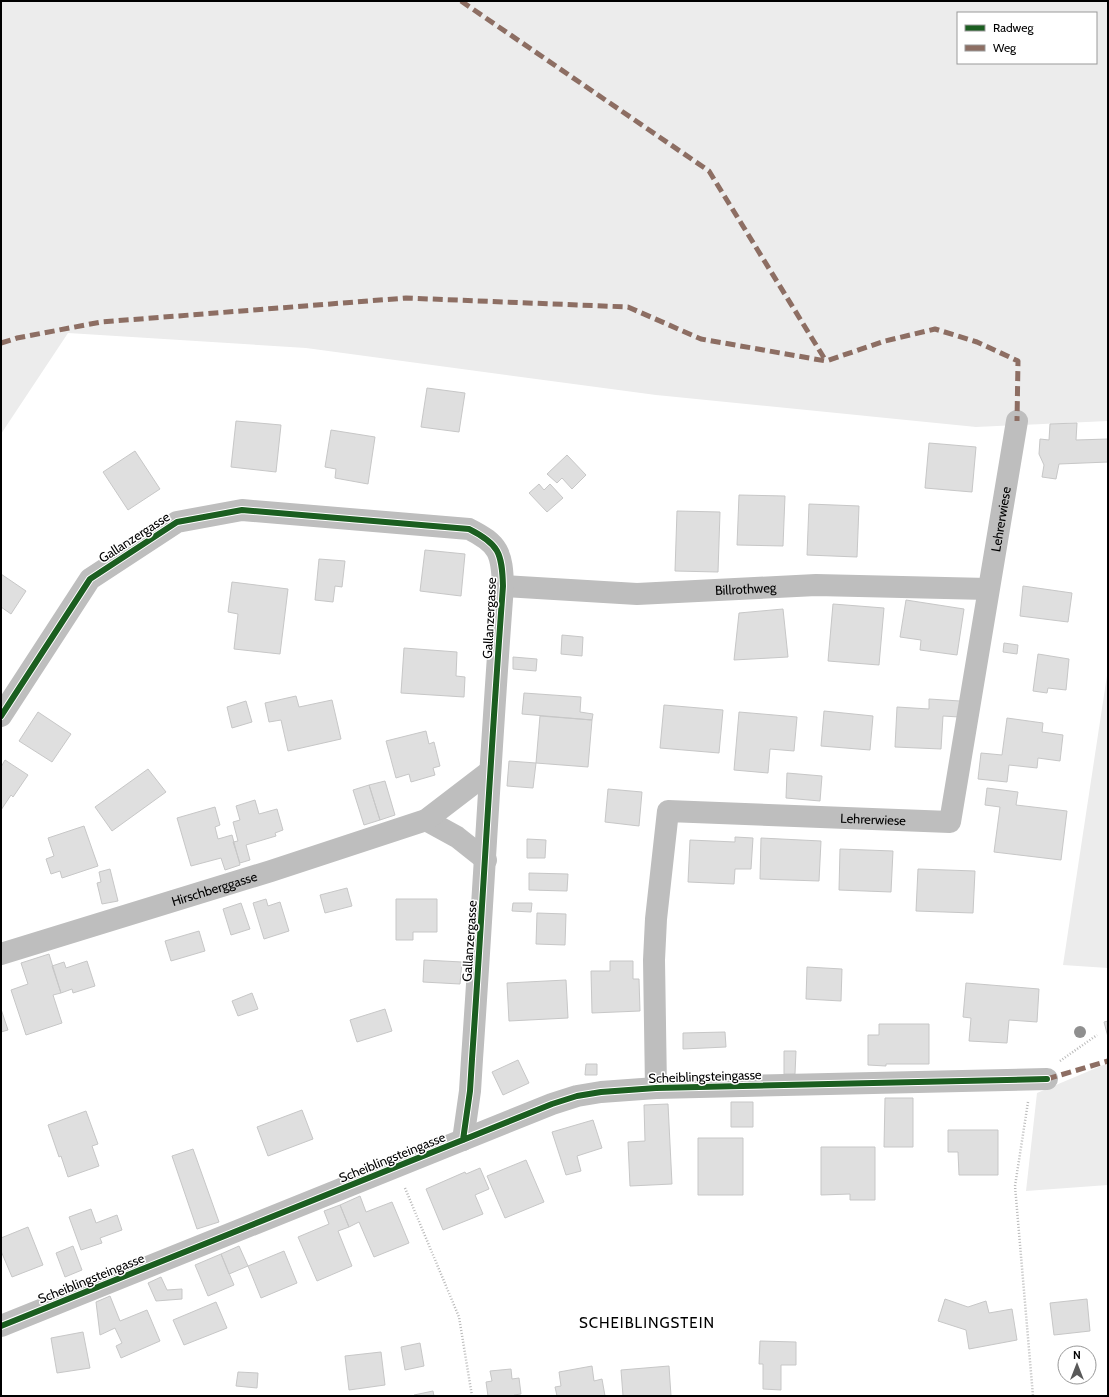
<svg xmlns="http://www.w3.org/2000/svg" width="1109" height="1397" viewBox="0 0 1109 1397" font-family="Cabin,sans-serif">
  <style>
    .green { fill: #ececec; fill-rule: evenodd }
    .building { fill: #dfdfdf; stroke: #c7c7c7 }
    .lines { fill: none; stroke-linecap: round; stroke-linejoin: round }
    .path { stroke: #b9b9b9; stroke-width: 2.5; stroke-dasharray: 1 2; stroke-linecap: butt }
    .minor { stroke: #bebebe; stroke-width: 22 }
    .quiet { stroke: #8d6e63; stroke-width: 5; stroke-dasharray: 10 5; stroke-linecap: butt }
    .cycleway-casing { stroke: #fff; stroke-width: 8 }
    .cycleway { stroke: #1b5e20; stroke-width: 6 }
    .tree { fill: #8f8f8f }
    .labels { text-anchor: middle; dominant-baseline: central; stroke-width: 3; stroke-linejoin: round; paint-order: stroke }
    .street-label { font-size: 13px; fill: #000; stroke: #fff }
    .quarter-label { font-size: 15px; letter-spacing: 1px; fill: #000; stroke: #fff }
  </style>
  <rect width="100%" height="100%" fill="#fff"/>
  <path class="green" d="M 1,1 L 1108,1 L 1108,421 L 976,427 L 656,395 L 306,348 L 68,333 L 1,434 ZM 958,13 L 1096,13 L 1096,63 L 958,63 Z
    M 1108,669 L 1108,968 L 1063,965 Z
    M 1108,1063 L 1108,1185 L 1026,1191 L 1037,1093 Z"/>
  <path class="building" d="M 427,388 L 465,393 L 459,432 L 421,427 Z
    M 236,421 L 281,425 L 276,472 L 231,467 Z
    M 1077,423 L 1076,440 L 1108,439 L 1108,462 L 1059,464 L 1056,479 L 1042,477 L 1044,465 L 1039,454 L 1040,439 L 1049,440 L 1050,424 Z
    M 331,430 L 375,437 L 368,484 L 335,478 L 336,469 L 325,467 Z
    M 929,443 L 976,447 L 972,492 L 925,488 Z
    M 135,451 L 160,489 L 128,510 L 103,472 Z
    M 567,455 L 586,475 L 572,489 L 562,478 L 557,483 L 547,474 Z
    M 539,484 L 544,490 L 550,484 L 563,498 L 547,512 L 529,493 Z
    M 739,495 L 785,496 L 783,546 L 737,545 Z
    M 809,504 L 859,506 L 857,557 L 807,555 Z
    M 677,511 L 720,512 L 718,572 L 675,571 Z
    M 425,550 L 465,554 L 461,596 L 420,591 Z
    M 319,559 L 345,561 L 342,587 L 335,586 L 333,602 L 315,600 Z
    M 1,574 L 26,591 L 11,614 L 1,607 Z
    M 232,582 L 288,589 L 280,654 L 234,649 L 238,614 L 228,612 Z
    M 1023,586 L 1072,593 L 1068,622 L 1020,616 Z
    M 906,600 L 964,609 L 957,655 L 920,650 L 921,640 L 900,637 Z
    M 833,604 L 884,608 L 879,665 L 828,661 Z
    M 783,609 L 788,657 L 734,660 L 739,613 Z
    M 562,635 L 583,637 L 582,656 L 561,654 Z
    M 1004,643 L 1018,645 L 1017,654 L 1003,652 Z
    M 404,648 L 457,652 L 456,676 L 465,677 L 464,697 L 401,693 Z
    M 1038,654 L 1069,659 L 1066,690 L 1048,688 L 1047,693 L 1033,691 Z
    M 513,657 L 537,659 L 536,671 L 513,669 Z
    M 524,693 L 581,697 L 580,712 L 593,714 L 592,720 L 522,714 Z
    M 296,696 L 299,707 L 332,700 L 341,739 L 288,751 L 281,720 L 269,722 L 265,703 Z
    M 929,699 L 960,701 L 959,717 L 943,716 L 941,749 L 895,747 L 897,707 L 929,709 Z
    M 246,701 L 252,722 L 232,728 L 227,707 Z
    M 664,705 L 723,710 L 719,753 L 660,748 Z
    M 824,711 L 873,716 L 870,750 L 821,746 Z
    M 38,712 L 71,734 L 52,762 L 19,741 Z
    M 739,712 L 797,717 L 794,751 L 770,749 L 768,773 L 734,770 Z
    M 540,716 L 592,720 L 588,767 L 536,763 Z
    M 1007,718 L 1043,723 L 1042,732 L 1063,735 L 1060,761 L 1038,758 L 1037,768 L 1009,765 L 1007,782 L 978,779 L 981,753 L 1002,755 Z
    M 426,731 L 429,744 L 434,742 L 440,766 L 433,768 L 435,775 L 411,782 L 409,774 L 396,778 L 386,741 Z
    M 5,760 L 28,775 L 13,797 L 11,795 L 1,810 L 1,767 Z
    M 509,761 L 536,763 L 533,788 L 507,786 Z
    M 148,769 L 166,792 L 112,831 L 95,807 Z
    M 787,773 L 822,776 L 820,801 L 786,798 Z
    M 385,781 L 395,815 L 380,820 L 369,785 Z
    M 369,785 L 380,820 L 364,825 L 353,790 Z
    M 987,788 L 1018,792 L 1016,805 L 1067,811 L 1061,860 L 994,852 L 1000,807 L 985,805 Z
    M 608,789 L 642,792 L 639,826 L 605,822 Z
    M 255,800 L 259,814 L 277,809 L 283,830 L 275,833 L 276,836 L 246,845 L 250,860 L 240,863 L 233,842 L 238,841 L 233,822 L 240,820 L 236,806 Z
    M 215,807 L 220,825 L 215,827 L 218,839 L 232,835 L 240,865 L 225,870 L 221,858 L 191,866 L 177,818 Z
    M 84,826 L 98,866 L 62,878 L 60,871 L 51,874 L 46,859 L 54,856 L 48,838 Z
    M 735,837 L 753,838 L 751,869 L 735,869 L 734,884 L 688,882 L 690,840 L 735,842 Z
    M 761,838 L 821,841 L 819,881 L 760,879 Z
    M 527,839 L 546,840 L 545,858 L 527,858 Z
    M 840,849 L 893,851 L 891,892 L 839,890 Z
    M 110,869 L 118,901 L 102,904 L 97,883 L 101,882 L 99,872 Z
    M 918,869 L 975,871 L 973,913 L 916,911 Z
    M 529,873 L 568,874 L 567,891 L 529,890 Z
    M 347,888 L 352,906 L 325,913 L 320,895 Z
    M 266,899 L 268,906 L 280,902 L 289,931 L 264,939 L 253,903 Z
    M 396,899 L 437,899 L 437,932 L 413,932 L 413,940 L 396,940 Z
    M 241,903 L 250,929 L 231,935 L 223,909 Z
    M 513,903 L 532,903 L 531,912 L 512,911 Z
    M 537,913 L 566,914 L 565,945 L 536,944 Z
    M 199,931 L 205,951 L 171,961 L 165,941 Z
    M 49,954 L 61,993 L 53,995 L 62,1023 L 26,1035 L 11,990 L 28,984 L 21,963 Z
    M 424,960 L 462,962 L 460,984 L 423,982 Z
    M 87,961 L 95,986 L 73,993 L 72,989 L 61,993 L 52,966 L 64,962 L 66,968 Z
    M 610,961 L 633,961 L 633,979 L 639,979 L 640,1011 L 592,1013 L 591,971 L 610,971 Z
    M 807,967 L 842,969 L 841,1001 L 806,999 Z
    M 566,980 L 568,1018 L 509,1021 L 507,983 Z
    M 966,983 L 1039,989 L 1037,1022 L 1009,1020 L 1007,1043 L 969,1041 L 971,1018 L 963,1017 Z
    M 252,993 L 258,1009 L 238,1016 L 232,1001 Z
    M 1,1009 L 8,1030 L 1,1032 Z
    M 385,1009 L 392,1031 L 357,1042 L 350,1020 Z
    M 1108,1021 L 1108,1037 L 1104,1022 Z
    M 879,1024 L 929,1024 L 929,1064 L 886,1064 L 886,1066 L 868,1065 L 868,1035 L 879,1035 Z
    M 725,1032 L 726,1047 L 683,1049 L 683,1033 Z
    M 784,1051 L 796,1051 L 795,1074 L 784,1074 Z
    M 518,1060 L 529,1083 L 503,1095 L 492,1072 Z
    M 586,1064 L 597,1064 L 597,1075 L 585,1075 Z
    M 885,1098 L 913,1098 L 913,1147 L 884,1147 Z
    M 731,1102 L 753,1102 L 753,1127 L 731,1127 Z
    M 668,1104 L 672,1184 L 630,1186 L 628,1142 L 645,1141 L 644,1105 Z
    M 302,1110 L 313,1139 L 268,1156 L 257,1127 Z
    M 86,1111 L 98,1144 L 92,1146 L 99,1166 L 68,1177 L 61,1156 L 59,1157 L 48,1125 Z
    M 593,1120 L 602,1148 L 577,1156 L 581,1171 L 566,1175 L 552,1132 Z
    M 948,1130 L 998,1130 L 998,1175 L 959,1175 L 958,1152 L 948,1152 Z
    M 698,1138 L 743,1138 L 743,1195 L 698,1195 Z
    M 821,1147 L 875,1147 L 875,1200 L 850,1200 L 850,1194 L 821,1195 Z
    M 193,1149 L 219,1222 L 197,1229 L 172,1156 Z
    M 526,1160 L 544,1202 L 505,1218 L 487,1176 Z
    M 480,1168 L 489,1189 L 475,1195 L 483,1214 L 443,1230 L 426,1189 L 465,1172 L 466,1174 Z
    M 360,1196 L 366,1212 L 392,1202 L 409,1243 L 374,1257 L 359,1222 L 349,1227 L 340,1205 Z
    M 340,1205 L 349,1227 L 338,1231 L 352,1266 L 317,1281 L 298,1237 L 329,1224 L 324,1211 Z
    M 91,1209 L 96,1223 L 117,1215 L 122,1230 L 100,1238 L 102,1243 L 81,1250 L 69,1217 Z
    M 28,1227 L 43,1265 L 12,1277 L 1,1251 L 1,1238 Z
    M 73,1246 L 82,1270 L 65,1277 L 56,1253 Z
    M 239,1246 L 248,1266 L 229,1274 L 221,1254 Z
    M 284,1251 L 297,1283 L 261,1298 L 248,1266 Z
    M 221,1254 L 234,1285 L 208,1296 L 195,1265 Z
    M 161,1277 L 167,1290 L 182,1289 L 182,1299 L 156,1301 L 148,1283 Z
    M 110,1296 L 120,1321 L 147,1310 L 160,1341 L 121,1358 L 116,1346 L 122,1343 L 115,1328 L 100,1335 L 96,1302 Z
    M 945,1299 L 968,1307 L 986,1301 L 989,1313 L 1012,1309 L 1017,1340 L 969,1349 L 966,1330 L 938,1321 Z
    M 1087,1299 L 1090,1331 L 1054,1335 L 1050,1303 Z
    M 216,1302 L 227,1328 L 184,1345 L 173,1320 Z
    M 83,1332 L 90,1368 L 57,1373 L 51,1338 Z
    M 760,1341 L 796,1342 L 796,1365 L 781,1365 L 781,1390 L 763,1389 L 763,1364 L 759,1364 Z
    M 420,1343 L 424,1366 L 405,1370 L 401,1347 Z
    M 381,1352 L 385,1385 L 349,1390 L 345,1356 Z
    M 592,1366 L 594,1381 L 602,1379 L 605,1396 L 557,1396 L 555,1387 L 561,1386 L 559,1372 Z
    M 669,1366 L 671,1396 L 623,1396 L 621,1370 Z
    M 511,1369 L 512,1379 L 519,1378 L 521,1394 L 514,1395 L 514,1396 L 488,1396 L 486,1382 L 492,1381 L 490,1371 Z
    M 238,1372 L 258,1373 L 257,1388 L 236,1386 Z
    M 433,1391 L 434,1396 L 414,1396 L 414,1395 Z"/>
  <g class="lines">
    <path class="path" d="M 1060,1061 L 1097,1035
      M 1028,1102 L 1015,1186 L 1033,1396
      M 405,1188 L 459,1317 L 472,1396"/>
    <g class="minor">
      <path id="s1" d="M 503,586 L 637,594 L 816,585 L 988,589"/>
      <path d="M 1,716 L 90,579 L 177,522 L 242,510 L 469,529 C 499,544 502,553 503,586 C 491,744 483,902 472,1059 L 470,1091 L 463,1140"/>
      <path d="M 426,820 L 457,837 L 486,860"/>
      <path id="s2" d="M 1,954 L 271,871 L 426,820 L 490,771"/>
      <path id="s3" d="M 656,1088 L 654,960 L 656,919 L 668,811 L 950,822 L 1017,421"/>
      <path d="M 1,1326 L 552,1104 L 577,1096 L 601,1092 L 656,1088 L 1047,1079"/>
    </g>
    <path class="quiet" d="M 461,1 L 709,171 L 826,361
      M 1,343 L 17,338 L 101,322 L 406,298 L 628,307 L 701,339 L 826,361 L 885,341 L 935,329 L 977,342 L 1018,361 L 1017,421
      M 1047,1079 L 1108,1061"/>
    <g class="cycleway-casing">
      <path id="cycleway" d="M 1,716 L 90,579 L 177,522 L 242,510 L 469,529 C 499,544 502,553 503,586 C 491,744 483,902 472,1059 L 470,1091 L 463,1140
        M 1,1326 L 552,1104 L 577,1096 L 601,1092 L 656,1088 L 1047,1079"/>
    </g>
    <use href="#cycleway" class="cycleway"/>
  </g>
  <circle class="tree" cx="1080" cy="1032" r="6"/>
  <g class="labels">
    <g class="street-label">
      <text stroke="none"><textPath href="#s3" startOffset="867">Lehrerwiese</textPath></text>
      <text transform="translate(134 537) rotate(-33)">Gallanzergasse</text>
      <text stroke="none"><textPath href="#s1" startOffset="243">Billrothweg</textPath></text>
      <text transform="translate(489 618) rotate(-87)">Gallanzergasse</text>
      <text stroke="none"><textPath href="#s3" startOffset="483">Lehrerwiese</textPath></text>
      <text stroke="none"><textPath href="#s2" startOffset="223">Hirschberggasse</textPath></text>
      <text transform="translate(469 941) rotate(-86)">Gallanzergasse</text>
      <text transform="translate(705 1076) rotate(-2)">Scheiblingsteingasse</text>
      <text transform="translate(392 1157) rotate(-22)">Scheiblingsteingasse</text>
      <text transform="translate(91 1278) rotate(-22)">Scheiblingsteingasse</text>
    </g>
    <g class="quarter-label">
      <text x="647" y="1323">SCHEIBLINGSTEIN</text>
    </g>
  </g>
  <rect width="1109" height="1397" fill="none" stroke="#000000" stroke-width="4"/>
  <rect x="957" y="12" width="140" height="52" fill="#ffffff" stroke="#999999"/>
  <rect x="965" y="25" width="20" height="6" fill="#1b5e20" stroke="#999999"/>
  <text x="993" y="32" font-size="12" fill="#000000">Radweg</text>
  <rect x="965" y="45" width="20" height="6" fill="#8d6e63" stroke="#999999"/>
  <text x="993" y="52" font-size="12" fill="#000000">Weg</text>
  <g transform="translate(1077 1365)"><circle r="19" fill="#ffffff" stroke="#999999"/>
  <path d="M0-3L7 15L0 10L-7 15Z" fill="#595959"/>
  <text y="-6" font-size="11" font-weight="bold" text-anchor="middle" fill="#000000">N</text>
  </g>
</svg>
